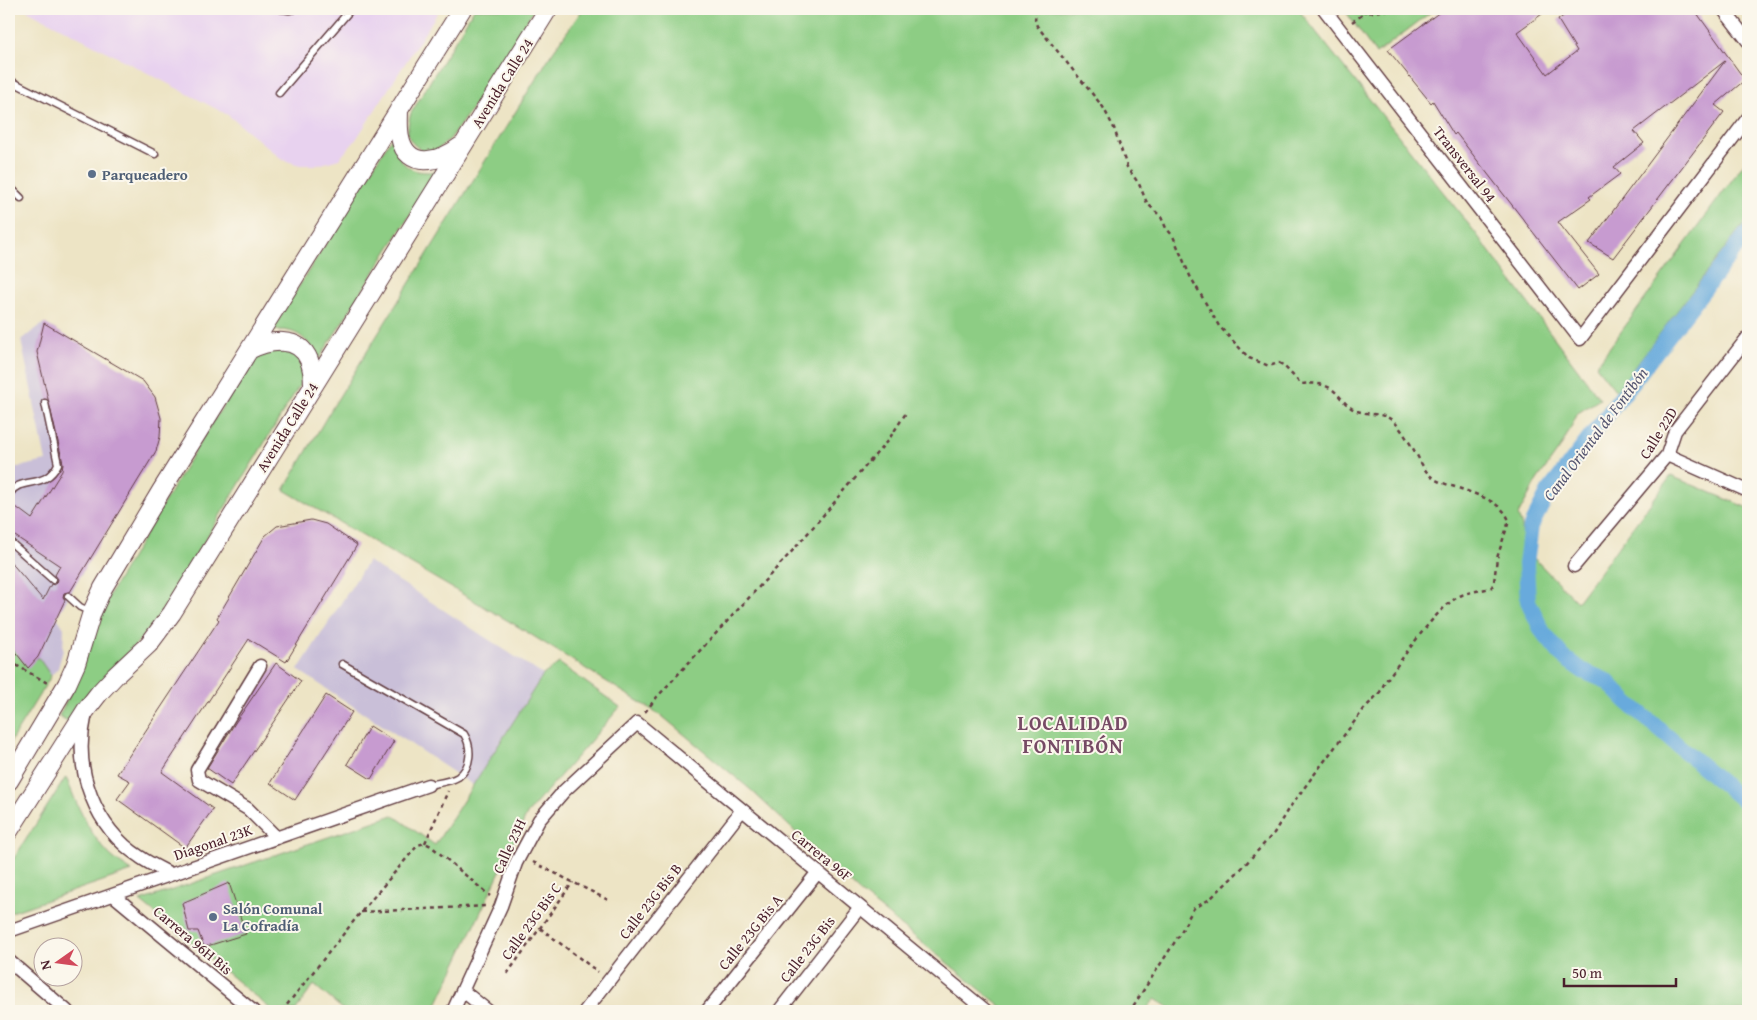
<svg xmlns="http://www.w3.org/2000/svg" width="1757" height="1020" viewBox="0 0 1757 1020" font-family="'Gentium Book Plus',serif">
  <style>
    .built { fill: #e8d2ef }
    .industrial { fill: #c9bfd8 }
    .green { fill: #8dcd84; stroke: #6c7658 }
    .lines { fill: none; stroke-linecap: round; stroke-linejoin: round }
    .canal { stroke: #67aadc; stroke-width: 16 }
    .building { fill: #c79bd0 }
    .service-casing { stroke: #623d42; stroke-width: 9 }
    .minor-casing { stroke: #623d42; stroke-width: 15 }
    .secondary-casing { stroke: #623d42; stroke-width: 20 }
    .path { stroke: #623d42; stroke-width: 2.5; stroke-dasharray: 4 4; stroke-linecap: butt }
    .service { stroke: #fff; stroke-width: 6 }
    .minor { stroke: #fff; stroke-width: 12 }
    .secondary { stroke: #fff; stroke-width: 18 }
    .service-dot { fill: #5c6f8a; stroke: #fbf7ec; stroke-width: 2 }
    .labels { text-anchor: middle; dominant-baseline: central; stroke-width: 4; stroke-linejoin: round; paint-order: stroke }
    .street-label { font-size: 15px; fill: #4a1f2b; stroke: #fbf7ec }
    .service-label { font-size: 15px; font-weight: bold; fill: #4e5e75; stroke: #fbf7ec; text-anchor: start }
    .water-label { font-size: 16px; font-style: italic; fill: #565772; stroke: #fbf7ec }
    .district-label { font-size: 20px; font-weight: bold; letter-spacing: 1px; fill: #764a65; stroke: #fbf7ec }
  </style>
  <rect width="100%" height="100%" fill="#fbf7ec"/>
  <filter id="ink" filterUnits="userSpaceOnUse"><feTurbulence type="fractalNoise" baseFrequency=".02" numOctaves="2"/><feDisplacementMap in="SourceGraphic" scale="10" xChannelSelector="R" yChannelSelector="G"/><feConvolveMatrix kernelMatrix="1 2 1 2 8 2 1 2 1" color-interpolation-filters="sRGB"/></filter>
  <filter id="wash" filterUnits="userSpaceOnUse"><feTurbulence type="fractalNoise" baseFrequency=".0096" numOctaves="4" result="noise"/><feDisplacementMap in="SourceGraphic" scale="20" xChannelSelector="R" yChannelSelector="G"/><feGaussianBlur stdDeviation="1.12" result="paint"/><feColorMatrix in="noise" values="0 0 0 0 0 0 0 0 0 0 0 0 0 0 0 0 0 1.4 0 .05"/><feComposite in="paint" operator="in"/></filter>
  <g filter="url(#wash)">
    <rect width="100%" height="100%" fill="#ede4c5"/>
    <path class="built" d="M 25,9 L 440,9 L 355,141 L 339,159 L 318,165 L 300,165 L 283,160 L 228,115 Z"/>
    <path class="industrial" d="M 44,323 L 143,381 L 155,397 L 161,418 L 160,437 L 57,617 L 64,628 L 63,650 L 58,668 L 51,676 L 38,657 L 28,668 L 9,644 L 9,469 L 46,461 L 21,340 Z
      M 368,561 L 543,675 L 473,785 L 298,670 Z"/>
    <path class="green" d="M 474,9 L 534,9 L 488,86 L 450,139 L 438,149 L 427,153 C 406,142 405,135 411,113 Z
      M 583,9 L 1298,9 L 1474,231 L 1600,399 L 1578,413 L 1562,445 L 1537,480 L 1518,515 L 1522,526 L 1523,547 L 1577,602 L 1671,476 L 1748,508 L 1748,1011 L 1175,1011 L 1155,999 L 1145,1011 L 1007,1011 L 858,891 L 751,790 L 662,716 L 517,626 L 284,490 L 329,413 L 552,53 Z
      M 1344,9 L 1435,9 L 1376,54 Z
      M 392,137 C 399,165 409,175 438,171 L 319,359 C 307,338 296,327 271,331 Z
      M 1748,158 L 1748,218 L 1616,391 L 1596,366 Z
      M 270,350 C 297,351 299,351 304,378 L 157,619 C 129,655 96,685 68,721 L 59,716 L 79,675 L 98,618 L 108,597 L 197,447 L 251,362 L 261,353 Z
      M 9,644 L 28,667 L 38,657 L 51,676 L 9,744 Z
      M 559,663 L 620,707 L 527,814 L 434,1011 L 345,1011 L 314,985 L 295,1011 L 273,1011 L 140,901 L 393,815 L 435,845 L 543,675 Z
      M 66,777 C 77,805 88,833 110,855 C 116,861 125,866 132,871 L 9,913 L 9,866 Z"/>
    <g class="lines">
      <path class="canal" d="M 1748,232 L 1549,491 L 1531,526 L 1526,564 L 1528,601 L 1542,631 L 1563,657 L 1583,671 L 1607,681 L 1626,701 L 1748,805"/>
    </g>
    <g id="blocks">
      <path class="building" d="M 1444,9 L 1549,9 L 1517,32 L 1547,74 L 1577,51 L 1558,20 L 1573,9 L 1694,9 L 1745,80 L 1715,105 L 1724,112 L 1613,258 L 1589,243 L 1725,61 L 1634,131 L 1644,143 L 1614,167 L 1620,174 L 1589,197 L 1591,199 L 1558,222 L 1599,274 L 1578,290 L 1456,133 L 1454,135 L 1433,101 L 1431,103 L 1388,50 Z
        M 44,323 L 143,381 L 155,397 L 161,418 L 160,437 L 156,451 L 70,592 L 64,593 L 63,597 L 65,600 L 38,657 L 28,668 L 9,644 L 9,560 L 43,600 L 51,584 L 54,585 L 57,583 L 58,579 L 55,575 L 60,566 L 9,532 L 9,518 L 16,507 L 32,519 L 62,471 L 63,463 L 37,352 Z
        M 311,520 L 326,524 L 357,545 L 286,662 L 249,639 L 162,772 L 213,809 L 185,848 L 117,799 L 130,781 L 117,774 L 219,620 L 217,618 L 265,536 L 277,526 Z
        M 276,663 L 301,681 L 231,785 L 207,768 L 235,723 Z
        M 326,695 L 352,712 L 295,800 L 270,783 Z
        M 370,726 L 394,741 L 371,779 L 347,764 Z
        M 229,883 L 246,934 L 204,947 L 198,931 L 189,931 L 182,903 Z"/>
    </g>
  </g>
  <g filter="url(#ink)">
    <use href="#blocks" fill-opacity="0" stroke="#623d42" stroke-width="1"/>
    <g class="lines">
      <g class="service-casing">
        <path id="service" d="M 281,9 L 289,10 L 294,9
          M 9,80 L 155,154
          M 279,93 L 351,9
          M 9,186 L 21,198
          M 9,494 C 21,475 45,491 58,464 L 45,403
          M 9,541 L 53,580
          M 68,596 L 80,607 L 91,612
          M 342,664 L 464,734 C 472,747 472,767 458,777 C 450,782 437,783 428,785"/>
      </g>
      <g class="minor-casing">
        <path id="minor" d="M 1324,9 L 1580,339 L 1748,118
          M 1723,9 L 1748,41
          M 1667,455 L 1748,491
          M 1574,566 L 1667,455 L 1675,431 L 1748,337
          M 260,666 L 197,770 L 199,780 L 248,809 L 277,838
          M 85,718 C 73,770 95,828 140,857 C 150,864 161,869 171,874
          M 113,895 L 253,1011
          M 9,931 L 428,785
          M 9,961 L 67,1011
          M 463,991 L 488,1011
          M 453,1011 L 501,906 L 516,863 L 539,820 L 564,791 L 637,723 L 986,1011
          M 585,1011 L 742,810
          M 707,1011 L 818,872
          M 779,1011 L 860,907"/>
      </g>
      <g class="secondary-casing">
        <path id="secondary" d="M 399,109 C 399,118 398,128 400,137 C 407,172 441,161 461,146
          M 249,350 C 269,340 299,335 309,360 C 312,368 313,376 313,384
          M 9,781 L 67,684 L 76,664 L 92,612 L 103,588 L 161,491 L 462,9
          M 9,831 L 86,710 L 100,692 L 115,676 L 149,644 L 172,613 L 548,9"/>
      </g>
      <path class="path" d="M 1038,9 C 1035,15 1034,19 1037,26 L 1103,107 L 1114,128 L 1127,167 L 1139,184 L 1147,203 L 1161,217 L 1166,228 L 1173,236 L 1190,276 L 1219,326 L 1249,358 L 1269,366 L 1279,363 L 1283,365 L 1301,384 C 1310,383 1320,383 1328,387 C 1339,392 1344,406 1357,411 C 1372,416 1386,411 1398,426 C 1404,434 1410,443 1415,452 C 1422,463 1425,475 1438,481 C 1459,490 1502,497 1509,521 L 1497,558 L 1494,582 L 1492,587 C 1482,591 1471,591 1462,595 C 1437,605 1402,660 1385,682 L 1380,692 L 1364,709 L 1313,776 L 1287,811 L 1274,833 L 1241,869 L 1210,899 L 1193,909 L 1180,934 L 1130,1011
        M 1365,9 L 1365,13 L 1398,9
        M 1352,22 L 1365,13
        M 9,661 L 49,684
        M 645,712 L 657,697 L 795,548 L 889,439 L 906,413
        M 425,843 L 448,791
        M 533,862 L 610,901
        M 361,912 L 487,906
        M 540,928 L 598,972
        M 507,974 L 573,882
        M 282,1011 L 361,912 L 418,845 L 425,843 L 431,846 L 490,896"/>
      <use href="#service" class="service"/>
      <use href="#minor" class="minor"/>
      <use href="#secondary" class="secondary"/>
    </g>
  </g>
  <g class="service-dot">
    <circle cx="92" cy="174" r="5"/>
    <circle cx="213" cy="917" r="5"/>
  </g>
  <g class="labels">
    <g class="street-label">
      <text transform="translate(502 83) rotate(-58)">Avenida Calle 24</text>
      <text transform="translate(1465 164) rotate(52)">Transversal 94</text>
      <text transform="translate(287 427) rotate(-58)">Avenida Calle 24</text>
      <text transform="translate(1658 433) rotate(-58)">Calle 22D</text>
      <text transform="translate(213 842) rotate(-19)">Diagonal 23K</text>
      <text transform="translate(509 846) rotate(-65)">Calle 23H</text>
      <text transform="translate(822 855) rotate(39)">Carrera 96F</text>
      <text transform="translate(650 901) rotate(-52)">Calle 23G Bis B</text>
      <text transform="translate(531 921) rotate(-54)">Calle 23G Bis C</text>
      <text transform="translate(750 932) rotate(-51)">Calle 23G Bis A</text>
      <text transform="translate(193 940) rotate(40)">Carrera 96H Bis</text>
      <text transform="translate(807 949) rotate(-52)">Calle 23G Bis</text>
    </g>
    <g class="service-label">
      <text x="102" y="174">Parqueadero</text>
      <text x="223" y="908">Salón Comunal<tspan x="223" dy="17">La Cofradía</tspan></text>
    </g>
    <g class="water-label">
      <text transform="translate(1595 434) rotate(-53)">Canal Oriental de Fontibón</text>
    </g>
    <g class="district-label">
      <text x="1073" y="722">LOCALIDAD<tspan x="1073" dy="23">FONTIBÓN</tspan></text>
    </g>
  </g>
  <rect width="1757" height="1020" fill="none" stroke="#fbf7ec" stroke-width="30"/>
  <g transform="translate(58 962) rotate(256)"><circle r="24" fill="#fbf7ec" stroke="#b4a19f"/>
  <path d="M0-4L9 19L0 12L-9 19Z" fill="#d1495b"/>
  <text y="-8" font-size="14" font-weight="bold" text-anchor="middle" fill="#4a1f2b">N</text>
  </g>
  <path d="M1564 978v8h112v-8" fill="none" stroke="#4a1f2b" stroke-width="2.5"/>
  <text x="1572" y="978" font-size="15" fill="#4a1f2b" stroke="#fbf7ec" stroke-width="4" paint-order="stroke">50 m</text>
</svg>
